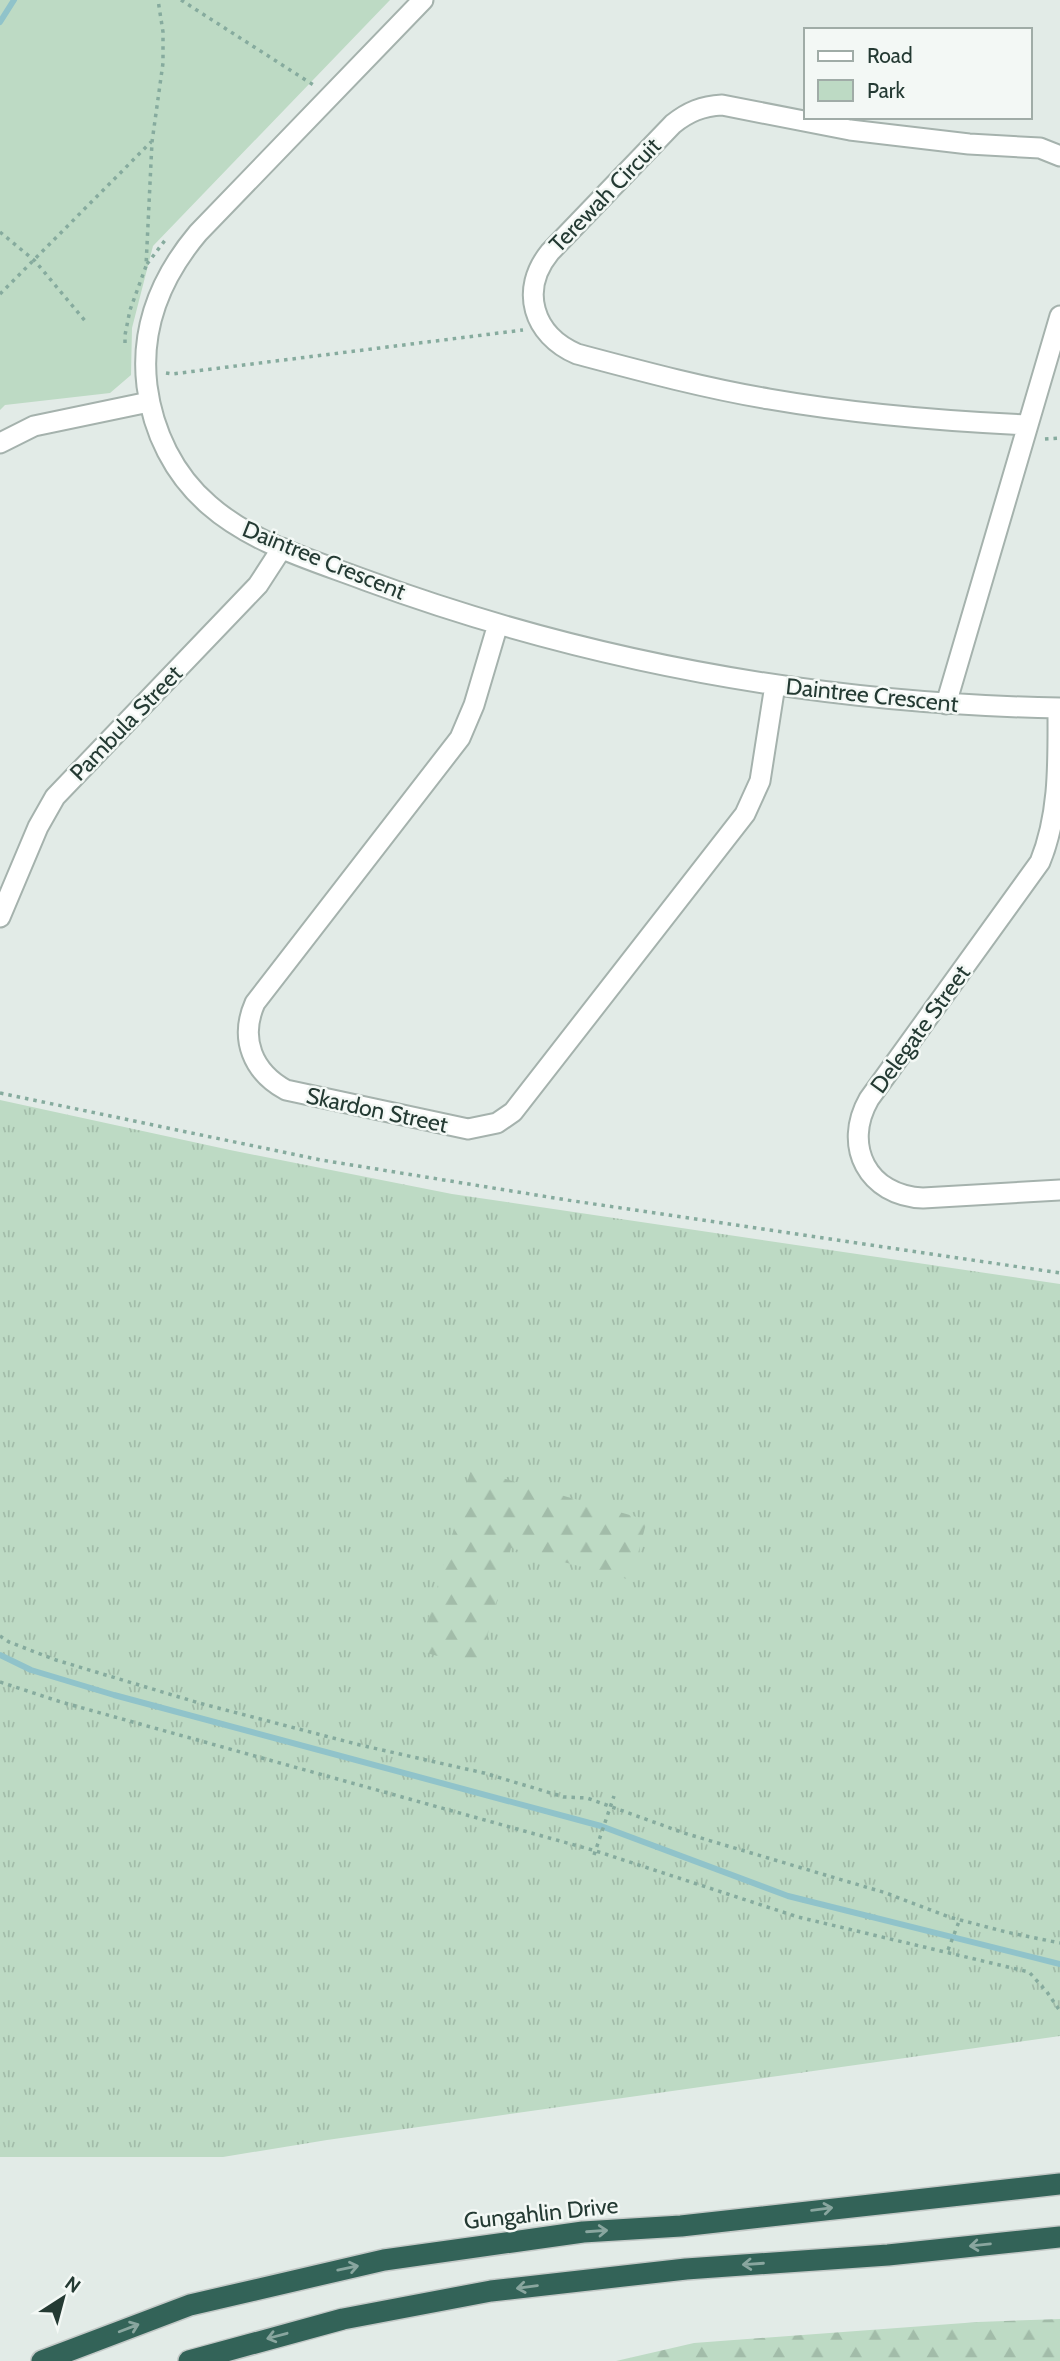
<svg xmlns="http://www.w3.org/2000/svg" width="1060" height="2361" viewBox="0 0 1060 2361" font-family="Cabin,sans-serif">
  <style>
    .grass { fill: url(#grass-tufts) }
    .forest { fill: url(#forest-firs) }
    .green { fill: #bddac4 }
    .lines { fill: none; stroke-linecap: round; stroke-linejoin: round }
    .stream { stroke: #90c3ca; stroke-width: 6 }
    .street-casing { stroke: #a5b2ad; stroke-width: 23 }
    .highway-casing { stroke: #c2c8c6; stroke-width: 24 }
    .path { stroke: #86ab9e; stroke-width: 3.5; stroke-dasharray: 3.5 5; stroke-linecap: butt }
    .street { stroke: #fff; stroke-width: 19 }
    .highway { stroke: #336358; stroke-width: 21 }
    .oneway { stroke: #89a69f }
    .labels { text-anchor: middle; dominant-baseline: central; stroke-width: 5; stroke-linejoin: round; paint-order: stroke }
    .street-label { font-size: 23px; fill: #243a33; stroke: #f3f8f5 }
  </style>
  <defs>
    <pattern id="grass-tufts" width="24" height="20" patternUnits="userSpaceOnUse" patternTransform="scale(1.75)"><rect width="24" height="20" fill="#bddac4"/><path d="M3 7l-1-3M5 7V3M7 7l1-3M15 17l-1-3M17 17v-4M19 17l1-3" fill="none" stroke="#a2bca9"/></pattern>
    <pattern id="forest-firs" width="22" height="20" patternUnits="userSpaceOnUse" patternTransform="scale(1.75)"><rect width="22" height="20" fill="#bddac4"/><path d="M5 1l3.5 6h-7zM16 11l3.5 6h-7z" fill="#a2bca9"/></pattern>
  </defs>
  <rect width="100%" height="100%" fill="#e2ebe7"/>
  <path class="grass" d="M 0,1100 L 230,1150 L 452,1194 L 1060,1284 L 1060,2036 L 327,2140 L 223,2157 L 0,2157 Z"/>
  <path class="forest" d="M 471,1469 L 647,1520 L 631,1580 L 511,1548 L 479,1667 L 419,1651 Z
    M 1060,2319 L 1060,2361 L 616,2361 L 694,2343 L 978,2322 Z"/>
  <path class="green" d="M 0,0 L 390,0 L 153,246 L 132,328 L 131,375 L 110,393 L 5,405 L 0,410 Z"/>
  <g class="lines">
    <path class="stream" d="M 0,22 L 14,0
      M 0,1655 L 31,1670 L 114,1695 L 601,1826 L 788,1896 L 1060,1964"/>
    <g class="street-casing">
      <path id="street" d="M 423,0 L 198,233 C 161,277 140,328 147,386 C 153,432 174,475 209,505 C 252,543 312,560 365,580 C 588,662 822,704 1060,708
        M 1028,425 C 941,421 855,414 769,399 C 704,388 641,371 577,354 C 533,335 519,290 550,252 L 673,124 C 688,112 702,106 722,105 L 850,130 L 969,144 L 1040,148 L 1060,156
        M 0,443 L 34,426 L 149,402
        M 498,624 L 474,705 L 460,738 L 255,1003 C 239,1039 253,1072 286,1090 L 468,1129 L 497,1123 L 513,1112 L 745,814 L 760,781 L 775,685
        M 946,704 L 1060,316
        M 1058,708 C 1058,760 1060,813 1040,862 L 869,1099 C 842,1146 868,1196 923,1198 L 1060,1190
        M 0,917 L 38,827 L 55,797 L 258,585 L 282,548"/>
    </g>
    <g class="highway-casing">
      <path id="highway" d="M 42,2361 L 190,2305 L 384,2260 L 583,2232 L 681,2226 L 1060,2184
        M 189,2361 L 343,2319 L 491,2291 L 686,2269 L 888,2255 L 1060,2237"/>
    </g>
    <path class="path" d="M 181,0 L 315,86
      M 0,232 L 35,261 L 86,322
      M 147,264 L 166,239
      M 0,294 L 151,142
      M 125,343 L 125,335 L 130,310 L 146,266 L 152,142 L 163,63 L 163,32 L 158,0
      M 166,373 L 172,374 L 523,330
      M 1045,439 L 1060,438
      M 0,1093 L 321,1160 L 567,1200 L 1060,1273
      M 0,1636 L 9,1642 L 56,1660 L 199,1703 L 360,1745 L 484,1773 L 564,1797 L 587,1798 L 684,1833 L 886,1893 L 949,1917 L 1006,1932 L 1060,1943
      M 0,1682 L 61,1702 L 596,1851 L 798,1917 L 1029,1972 L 1047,1992 L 1060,2011
      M 594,1855 L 614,1796
      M 948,1950 L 960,1919"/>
    <use href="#street" class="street"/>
    <use href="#highway" class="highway"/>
  </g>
  <defs><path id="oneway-shaft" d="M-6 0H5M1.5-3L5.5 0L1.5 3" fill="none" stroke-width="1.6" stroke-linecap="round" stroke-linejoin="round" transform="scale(1.75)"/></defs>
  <g class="oneway">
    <use href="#oneway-shaft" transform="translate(822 2209) rotate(-7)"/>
    <use href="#oneway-shaft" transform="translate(597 2231) rotate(-4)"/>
    <use href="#oneway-shaft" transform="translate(980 2245) rotate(174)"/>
    <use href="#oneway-shaft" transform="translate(753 2264) rotate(176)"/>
    <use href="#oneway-shaft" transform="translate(348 2268) rotate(-12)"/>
    <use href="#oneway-shaft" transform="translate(527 2287) rotate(172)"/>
    <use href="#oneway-shaft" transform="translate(129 2328) rotate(-21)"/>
    <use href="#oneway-shaft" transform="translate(277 2336) rotate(165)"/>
  </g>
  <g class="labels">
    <g class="street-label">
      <text transform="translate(605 195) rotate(-46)">Terewah Circuit</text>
      <text transform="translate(324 560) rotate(22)">Daintree Crescent</text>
      <text transform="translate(872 695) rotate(6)">Daintree Crescent</text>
      <text transform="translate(126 723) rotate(-46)">Pambula Street</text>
      <text transform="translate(920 1029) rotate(-54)">Delegate Street</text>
      <text transform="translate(377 1110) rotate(12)">Skardon Street</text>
      <text transform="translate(541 2213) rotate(-6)">Gungahlin Drive</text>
    </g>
  </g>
  <rect x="804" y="28" width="228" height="91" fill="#f3f8f5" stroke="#a0aca7" stroke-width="2"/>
  <rect x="818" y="51" width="35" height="10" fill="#ffffff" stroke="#a0aca7" stroke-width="2"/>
  <text x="867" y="63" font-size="21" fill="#243a33">Road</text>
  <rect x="818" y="80" width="35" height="21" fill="#bddac4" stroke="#a0aca7" stroke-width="2"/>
  <text x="867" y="98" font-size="21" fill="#243a33">Park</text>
  <g transform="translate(63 2298) rotate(36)" stroke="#f3f8f5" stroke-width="5" paint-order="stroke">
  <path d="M0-5L12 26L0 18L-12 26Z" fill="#243a33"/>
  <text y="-10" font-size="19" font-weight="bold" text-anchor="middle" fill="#243a33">N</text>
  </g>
</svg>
